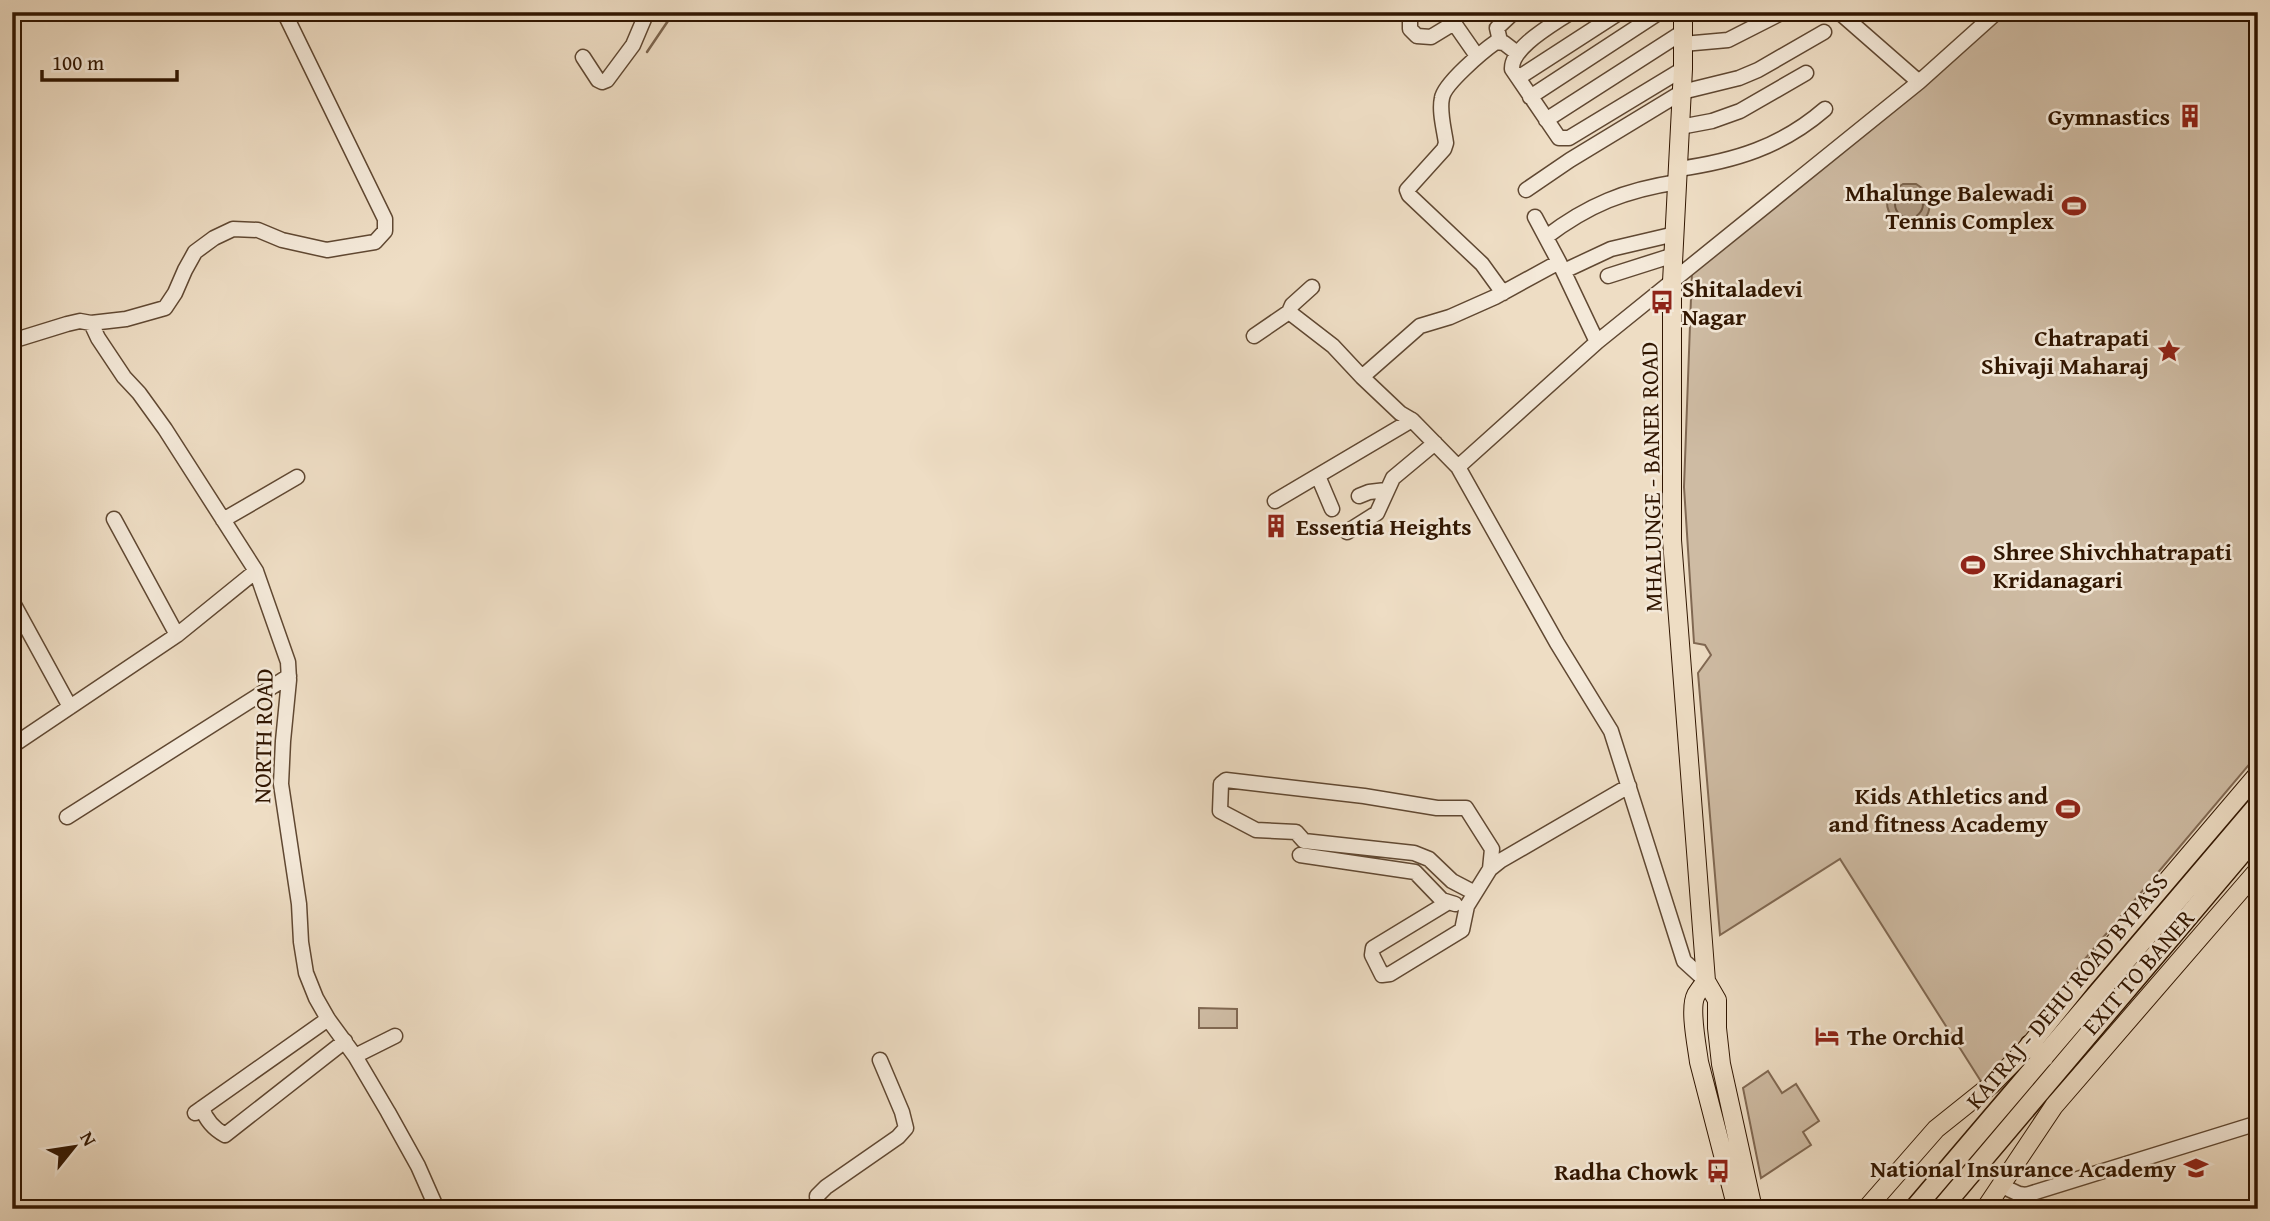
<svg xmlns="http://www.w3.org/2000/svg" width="2270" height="1221" viewBox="0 0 2270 1221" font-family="'Gentium Book Plus',serif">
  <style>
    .grass { fill: #cebba3; stroke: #806852; stroke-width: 2 }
    .water { fill: url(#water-ripples); stroke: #7c654e; stroke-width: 2 }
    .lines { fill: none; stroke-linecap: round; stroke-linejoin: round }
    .shore { stroke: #705842; stroke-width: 2 }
    .stream { stroke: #7c654e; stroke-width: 2.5 }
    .minor-casing { stroke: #604832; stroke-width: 17 }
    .major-casing { stroke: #311601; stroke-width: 20 }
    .highway-casing { stroke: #311601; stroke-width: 22 }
    .minor { stroke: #f4e9d9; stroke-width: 14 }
    .major { stroke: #eeddc4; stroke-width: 18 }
    .highway { stroke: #eeddc4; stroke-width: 19 }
    .labels { text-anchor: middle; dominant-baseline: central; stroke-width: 5; stroke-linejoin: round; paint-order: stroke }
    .poi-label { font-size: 24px; font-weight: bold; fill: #311601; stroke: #f4e9d9; text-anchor: end }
    .street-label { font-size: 24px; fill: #311601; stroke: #f4e9d9 }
  </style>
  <defs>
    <pattern id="water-ripples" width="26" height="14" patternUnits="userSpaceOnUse" patternTransform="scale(1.75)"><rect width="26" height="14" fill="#ae9982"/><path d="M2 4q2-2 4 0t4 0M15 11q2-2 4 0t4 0" fill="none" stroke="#8e7c68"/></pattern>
  </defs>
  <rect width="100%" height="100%" fill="#eeddc4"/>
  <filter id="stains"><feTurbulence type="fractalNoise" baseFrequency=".00286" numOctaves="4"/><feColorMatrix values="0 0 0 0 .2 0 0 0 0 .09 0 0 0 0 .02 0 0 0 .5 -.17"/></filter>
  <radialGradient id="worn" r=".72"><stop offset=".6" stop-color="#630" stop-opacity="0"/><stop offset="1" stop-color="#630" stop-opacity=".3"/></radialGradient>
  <path class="grass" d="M 1996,12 L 2258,12 L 2258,754 L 2085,959 L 2008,1060 L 1982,1083 L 1840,859 L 1720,935 L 1698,673 L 1711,655 L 1705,645 L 1694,643 L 1684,487 L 1692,271 Z
    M 1199,1008 L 1237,1009 L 1237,1028 L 1199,1028 Z
    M 1768,1071 L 1782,1093 L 1796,1084 L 1819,1121 L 1803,1132 L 1811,1145 L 1761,1178 L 1743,1088 Z"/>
  <path class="water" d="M 1903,184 L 1916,184 L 1928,192 C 1942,252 1852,215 1903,184 Z"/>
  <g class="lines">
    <path class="shore" d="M1895 204a14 14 0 1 1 28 0a14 14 0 1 1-28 0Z"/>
    <path class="stream" d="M 647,52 L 674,12"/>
    <g class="minor-casing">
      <path id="minor" d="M 1410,12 L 1410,29 L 1417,36 L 1431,37 L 1454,23 L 1477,56
        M 1571,12 C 1554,24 1511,47 1512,69 L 1559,138 L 1569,138 L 1683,69
        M 1839,12 L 1919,82
        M 1500,41 L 1497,28 L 1514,12
        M 1683,44 L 1728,40 L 1783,12
        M 583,57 L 598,80 L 602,82 L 607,80 L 633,45 L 647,12
        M 1518,78 L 1620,12
        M 1530,97 L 1660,12
        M 1546,120 L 1683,32
        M 1680,127 L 1712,121 L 1740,111 L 1806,73
        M 1678,169 C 1735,161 1781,147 1825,109
        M 1526,190 L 1570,160 L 1682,92 L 1739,78 L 1758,70 L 1824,32
        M 1535,217 L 1559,262
        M 1546,237 C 1588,205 1625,190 1678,182
        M 1564,271 L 1611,249 L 1675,234
        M 1608,276 L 1674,255
        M 1312,287 L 1292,305 L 1289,312 L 1333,346 L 1362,377
        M 1503,293 L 1482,264 L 1409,195 L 1407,190 L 1444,149 L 1446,143 C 1444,129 1439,111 1442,98 C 1444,84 1483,51 1496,42 L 1504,43 L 1517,53
        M 91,323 L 98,338 L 124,377 L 139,393 L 165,429 L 256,571 L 288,662 L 289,680 L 283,741 L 281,784 L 299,904 L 301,942 L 306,973 L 316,998 L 328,1019 L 355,1056 L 388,1112 L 418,1166 L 437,1209
        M 1254,336 L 1289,312
        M 12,341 L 67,324 L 80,321 L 91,323 L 126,319 L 165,308 L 175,293 L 185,270 L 195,252 L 214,238 L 233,229 L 258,230 L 282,240 L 327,250 L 375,242 L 385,231 L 385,219 L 284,12
        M 1412,420 L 1400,413 L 1362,377 L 1420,326 L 1450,317 L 1495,297 L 1559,262 L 1597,342
        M 1318,476 L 1332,509
        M 1359,496 L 1369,492 L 1386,490
        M 1275,501 L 1412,420 L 1458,467
        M 114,519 L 177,635
        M 223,520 L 297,477
        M 1347,532 L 1377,513 L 1393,478 L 1435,443
        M 12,601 L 70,707
        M 12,746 L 177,635 L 256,571
        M 67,817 L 289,676
        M 1300,855 L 1415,872 L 1442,900 L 1455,904
        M 1475,893 L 1452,881 L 1429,859 L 1414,853 L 1304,841 L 1296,832 L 1256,830 L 1220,811 L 1221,784 L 1226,780 L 1364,796 L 1437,808 L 1466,808 L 1492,849 L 1490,869
        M 1447,903 L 1373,948 L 1372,955 L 1382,975 L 1390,974 L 1462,930 L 1467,906 L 1490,869 L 1500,861 L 1629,786
        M 1706,981 L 1684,961 L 1611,731 L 1557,643 L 1458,467 L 1597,342 L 1919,82 L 1997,12
        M 355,1056 L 395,1036
        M 202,1108 C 206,1120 214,1129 225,1135 L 345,1041
        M 195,1113 L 328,1019
        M 2002,1186 L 2019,1194 L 2026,1195 L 2258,1123
        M 818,1209 L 817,1196 L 826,1187 L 898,1137 L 906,1128 L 902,1112 L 880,1060"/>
    </g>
    <g class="major-casing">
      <path id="major" d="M 1683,12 L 1683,69 L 1672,282 L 1672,540 L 1706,981 L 1717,1000 L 1717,1028 L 1721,1064 L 1753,1209
        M 1706,981 C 1703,985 1699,990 1696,995 C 1689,1008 1697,1046 1699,1062 L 1737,1209
        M 1866,1209 L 1936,1129 L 1991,1085 L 2030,1045 L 2080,983 L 2258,774
        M 1985,1209 L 2054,1106 L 2258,870"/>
    </g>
    <g class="highway-casing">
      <path id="highway" d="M 2030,1045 L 2044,1057
        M 1914,1209 L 2258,805
        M 1941,1209 L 2258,834"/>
    </g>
    <use href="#minor" class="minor"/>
    <use href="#major" class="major"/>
    <use href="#highway" class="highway"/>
  </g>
  <defs>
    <g id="building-bare" transform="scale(1.89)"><path d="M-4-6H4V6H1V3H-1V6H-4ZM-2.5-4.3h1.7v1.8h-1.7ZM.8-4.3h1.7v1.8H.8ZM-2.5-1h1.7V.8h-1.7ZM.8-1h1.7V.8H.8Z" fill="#8f2418" stroke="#f4e9d9" stroke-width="2.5" paint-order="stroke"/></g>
    <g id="stadium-bare" transform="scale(1.89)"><path d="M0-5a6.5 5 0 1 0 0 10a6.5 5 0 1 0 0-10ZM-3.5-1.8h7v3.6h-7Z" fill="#8f2418" stroke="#f4e9d9" stroke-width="2.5" paint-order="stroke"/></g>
    <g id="bus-bare" transform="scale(1.89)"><path d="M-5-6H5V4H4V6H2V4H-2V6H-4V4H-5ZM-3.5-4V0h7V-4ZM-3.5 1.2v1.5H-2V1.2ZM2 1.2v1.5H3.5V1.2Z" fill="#8f2418" stroke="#f4e9d9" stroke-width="2.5" paint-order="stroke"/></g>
    <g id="sight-bare" transform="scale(1.89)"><path d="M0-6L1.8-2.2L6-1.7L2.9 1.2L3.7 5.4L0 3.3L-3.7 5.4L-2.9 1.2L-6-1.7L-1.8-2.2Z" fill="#8f2418" stroke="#f4e9d9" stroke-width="2.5" paint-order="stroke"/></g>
    <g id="hotel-bare" transform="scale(1.89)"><path d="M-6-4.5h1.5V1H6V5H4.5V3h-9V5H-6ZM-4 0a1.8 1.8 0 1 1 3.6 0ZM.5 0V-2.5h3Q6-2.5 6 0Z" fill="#8f2418" stroke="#f4e9d9" stroke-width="2.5" paint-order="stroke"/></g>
    <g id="university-bare" transform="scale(1.89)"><path d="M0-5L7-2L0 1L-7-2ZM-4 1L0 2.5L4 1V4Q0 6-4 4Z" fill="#8f2418" stroke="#f4e9d9" stroke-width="2.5" paint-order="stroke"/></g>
  </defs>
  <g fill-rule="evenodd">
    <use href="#building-bare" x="2190" y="116"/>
    <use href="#stadium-bare" x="2074" y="206"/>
    <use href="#bus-bare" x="1662" y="302"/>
    <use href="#sight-bare" x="2169" y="351"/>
    <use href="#building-bare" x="1276" y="526"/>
    <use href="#stadium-bare" x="1973" y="565"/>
    <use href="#stadium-bare" x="2068" y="809"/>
    <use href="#hotel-bare" x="1827" y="1036"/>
    <use href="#university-bare" x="2196" y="1168"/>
    <use href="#bus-bare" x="1718" y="1171"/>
  </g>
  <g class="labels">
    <g class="poi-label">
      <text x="2170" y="116">Gymnastics</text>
      <text x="2054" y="192">Mhalunge Balewadi<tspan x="2054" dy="28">Tennis Complex</tspan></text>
      <text x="1682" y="288" text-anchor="start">Shitaladevi<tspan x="1682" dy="28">Nagar</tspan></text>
      <text x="2149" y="337">Chatrapati<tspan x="2149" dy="28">Shivaji Maharaj</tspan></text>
      <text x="1296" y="526" text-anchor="start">Essentia Heights</text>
      <text x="1993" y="551" text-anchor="start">Shree Shivchhatrapati<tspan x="1993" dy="28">Kridanagari</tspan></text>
      <text x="2048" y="795">Kids Athletics and<tspan x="2048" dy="28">and fitness Academy</tspan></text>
      <text x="1847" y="1036" text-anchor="start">The Orchid</text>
      <text x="2176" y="1168">National Insurance Academy</text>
      <text x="1698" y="1171">Radha Chowk</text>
    </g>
    <g class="street-label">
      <text transform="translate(1651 477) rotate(-91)">MHALUNGE - BANER ROAD</text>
      <text transform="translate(263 736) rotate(-89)">NORTH ROAD</text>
      <text transform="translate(2138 972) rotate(-49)">EXIT TO BANER</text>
      <text transform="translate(2067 991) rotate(-50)">KATRAJ - DEHU ROAD BYPASS</text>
    </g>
  </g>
  <rect width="2270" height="1221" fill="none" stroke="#eeddc4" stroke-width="42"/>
  <rect x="14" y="14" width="2242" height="1193" fill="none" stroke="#311601" stroke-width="3.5"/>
  <rect x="21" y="21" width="2228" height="1179" fill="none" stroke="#311601" stroke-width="2"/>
  <g transform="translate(74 1147) rotate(60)" stroke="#f4e9d9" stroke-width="5" paint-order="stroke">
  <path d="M0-5L12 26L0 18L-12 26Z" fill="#311601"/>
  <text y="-10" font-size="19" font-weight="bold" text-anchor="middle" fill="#311601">N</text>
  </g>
  <path d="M42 70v10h135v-10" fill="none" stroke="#311601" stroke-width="3.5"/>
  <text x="52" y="70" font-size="21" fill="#311601" stroke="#f4e9d9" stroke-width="5" paint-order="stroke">100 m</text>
  <rect width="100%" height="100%" filter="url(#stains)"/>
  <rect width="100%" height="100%" fill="url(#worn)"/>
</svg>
